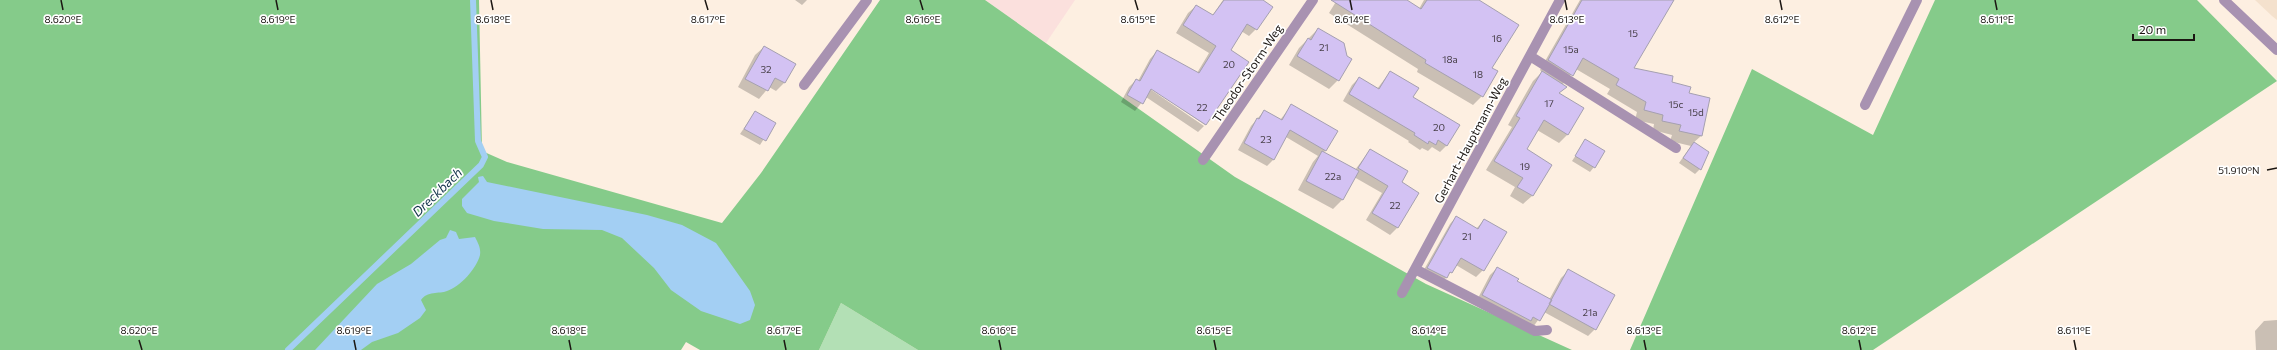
<svg xmlns="http://www.w3.org/2000/svg" width="2277" height="350" viewBox="0 0 2277 350" font-family="Commissioner,sans-serif">
  <style>
    .industrial { fill: #fbe0dd }
    .built { fill: #f4e1cd }
    .green { fill: #b3e0b5 }
    .forest { fill: #85cb8a }
    .water { fill: #a3cff3 }
    .shadow { fill: #0003 }
    .lines { fill: none; stroke-linecap: round; stroke-linejoin: round }
    .stream { stroke: #a3cff3; stroke-width: 6 }
    .building { fill: #d3c2f3; stroke: #a5a0b0 }
    .minor { stroke: #a892b1; stroke-width: 10 }
    .ticks { fill: none; stroke: #1b1612; stroke-width: 1.5 }
    .labels { text-anchor: middle; dominant-baseline: central; stroke-width: 3.5; stroke-linejoin: round; paint-order: stroke }
    .number-label { font-size: 10px; fill: #49414a }
    .street-label { font-size: 12px; fill: #1b1612; stroke: #fff }
    .water-label { font-size: 13px; font-style: italic; fill: #0f3048; stroke: #fff }
    .ticks-label { font-size: 10px; text-anchor: middle; fill: #1b1612; stroke: #fff; stroke-width: 3.5; stroke-linejoin: round; paint-order: stroke }
  </style>
  <rect width="100%" height="100%" fill="#fdefe1"/>
  <path class="industrial" d="M 985,0 L 1075,0 L 1046,43 Z"/>
  <path class="built" d="M 2255,0 L 2277,0 L 2277,20 L 2272,16 Z"/>
  <path class="green" d="M 841,303 L 918,350 L 819,350 Z"/>
  <path class="forest" d="M 0,0 L 479,0 L 482,151 L 507,162 L 722,223 L 761,173 L 880,0 L 985,0 L 1235,177 L 1426,284 L 1572,350 L 918,350 L 841,303 L 819,350 L 700,350 L 686,342 L 681,350 L 0,350 Z
    M 1935,0 L 2197,0 L 2277,81 L 1873,350 L 1630,350 L 1752,69 L 1873,135 Z"/>
  <path class="water" d="M 483,176 L 487,182 L 647,215 L 682,225 L 716,243 L 750,291 L 755,305 L 750,320 L 740,324 L 701,311 L 671,290 L 654,268 L 622,238 L 602,230 L 543,229 L 494,221 L 467,213 L 462,206 L 462,199 L 479,182 L 478,177 Z
    M 450,230 L 456,232 L 459,239 L 475,237 C 478,243 481,248 480,255 C 477,268 460,287 447,291 C 439,294 427,291 421,300 L 426,310 L 420,318 L 398,333 L 372,342 L 361,350 L 315,350 L 377,284 L 411,264 L 440,240 L 446,238 Z"/>
  <path class="shadow" d="M 795,0 L 807,0 L 802,5 Z
    M 1223,0 L 1262,0 L 1256,29 L 1249,36 L 1241,31 L 1230,50 L 1247,62 L 1205,125 L 1148,86 L 1147,87 L 1204,126 L 1198,132 L 1146,97 L 1135,111 L 1121,102 L 1129,87 L 1136,80 L 1138,81 L 1150,59 L 1157,51 L 1197,73 L 1209,53 L 1176,33 L 1188,13 L 1196,6 L 1212,16 Z
    M 1337,0 L 1405,0 L 1419,9 L 1424,0 L 1477,0 L 1491,68 L 1482,96 L 1473,105 L 1417,72 L 1418,69 L 1329,13 Z
    M 1580,0 L 1674,0 L 1632,68 L 1670,83 L 1688,94 L 1709,99 L 1701,136 L 1693,143 L 1700,169 L 1695,174 L 1679,163 L 1691,146 L 1670,141 L 1672,135 L 1653,130 L 1654,124 L 1635,120 L 1637,112 L 1607,94 L 1610,89 L 1576,69 L 1562,85 L 1558,94 L 1568,134 L 1559,143 L 1537,130 L 1525,150 L 1550,165 L 1532,196 L 1523,204 L 1510,196 L 1515,187 L 1486,170 L 1512,127 L 1508,125 L 1533,81 L 1542,72 L 1540,70 Z
    M 1318,29 L 1338,80 L 1329,89 L 1289,65 L 1299,48 Z
    M 764,47 L 794,64 L 784,83 L 776,91 L 769,87 L 759,99 L 738,87 L 755,55 Z
    M 1390,72 L 1447,145 L 1440,152 L 1432,147 L 1428,151 L 1422,148 L 1420,150 L 1408,142 L 1409,141 L 1343,101 L 1352,85 L 1359,78 L 1377,89 Z
    M 1292,105 L 1326,150 L 1323,153 L 1355,170 L 1370,150 L 1400,183 L 1418,193 L 1397,228 L 1390,235 L 1366,220 L 1382,193 L 1354,177 L 1343,199 L 1333,209 L 1298,190 L 1313,162 L 1318,156 L 1286,137 L 1274,159 L 1267,166 L 1238,150 L 1251,126 L 1264,111 L 1280,120 Z
    M 755,112 L 774,123 L 760,145 L 740,134 Z
    M 1586,140 L 1594,167 L 1590,172 L 1572,161 Z
    M 1456,217 L 1476,229 L 1484,220 L 1483,270 L 1476,277 L 1456,265 L 1445,279 L 1421,275 L 1450,224 Z
    M 1497,268 L 1516,282 L 1549,300 L 1561,278 L 1569,270 L 1595,329 L 1588,336 L 1544,312 L 1533,327 L 1476,302 L 1490,275 Z
    M 2277,320 L 2277,350 L 2256,350 L 2255,331 L 2264,321 Z"/>
  <g class="lines">
    <path class="stream" d="M 288,350 L 481,165 L 485,157 L 478,141 L 473,0"/>
  </g>
  <path class="building" d="M 1224,0 L 1263,0 L 1273,7 L 1257,30 L 1247,24 L 1231,50 L 1249,62 L 1206,125 L 1151,89 L 1143,104 L 1127,95 L 1136,79 L 1140,81 L 1157,50 L 1199,73 L 1216,46 L 1183,25 L 1196,5 L 1213,15 Z
    M 1331,0 L 1407,0 L 1421,9 L 1427,0 L 1479,0 L 1519,25 L 1492,68 L 1498,71 L 1483,97 L 1425,63 L 1426,60 Z
    M 1582,0 L 1674,0 L 1634,68 L 1673,76 L 1672,82 L 1691,87 L 1689,93 L 1710,98 L 1702,136 L 1679,131 L 1681,125 L 1662,121 L 1663,115 L 1644,110 L 1646,102 L 1616,85 L 1619,79 L 1583,58 L 1573,76 L 1548,60 Z
    M 1318,28 L 1344,43 L 1347,56 L 1352,59 L 1339,81 L 1297,56 L 1308,38 L 1311,40 Z
    M 764,46 L 796,64 L 785,83 L 775,78 L 768,91 L 745,79 Z
    M 1390,71 L 1419,88 L 1413,97 L 1460,125 L 1447,146 L 1438,140 L 1436,145 L 1429,141 L 1428,144 L 1414,135 L 1415,133 L 1349,94 L 1359,77 L 1379,89 Z
    M 1542,71 L 1567,87 L 1559,93 L 1584,108 L 1568,135 L 1544,120 L 1527,149 L 1552,165 L 1533,196 L 1517,187 L 1523,178 L 1494,161 L 1520,118 L 1516,116 Z
    M 1291,104 L 1338,131 L 1326,151 L 1290,130 L 1274,160 L 1244,143 L 1257,118 L 1259,119 L 1264,110 L 1282,120 Z
    M 755,111 L 776,123 L 766,141 L 744,129 Z
    M 1585,139 L 1605,151 L 1595,168 L 1575,156 Z
    M 1694,142 L 1709,152 L 1701,170 L 1683,158 Z
    M 1370,149 L 1408,171 L 1402,182 L 1419,193 L 1398,228 L 1372,213 L 1388,186 L 1358,168 Z
    M 1322,151 L 1359,171 L 1343,200 L 1306,181 Z
    M 1456,216 L 1478,229 L 1484,219 L 1507,232 L 1484,271 L 1461,258 L 1452,273 L 1450,272 L 1447,278 L 1427,268 Z
    M 1497,267 L 1519,279 L 1517,281 L 1552,300 L 1540,321 L 1533,317 L 1531,321 L 1482,295 Z
    M 1568,269 L 1615,295 L 1596,330 L 1549,304 Z"/>
  <g class="lines">
    <path class="minor" d="M 2224,0 L 2277,50
      M 1530,56 L 1676,148
      M 804,85 L 867,0
      M 1865,105 L 1917,0
      M 1203,160 L 1313,0
      M 1415,269 L 1535,331 L 1547,330
      M 1402,293 L 1560,0"/>
  </g>
  <path class="ticks" d="M 61,0 L 63,10M 276,0 L 278,10M 491,0 L 493,10M 705,0 L 708,10M 920,0 L 923,10M 1135,0 L 1138,10M 1350,0 L 1352,10M 1565,0 L 1567,10M 1780,0 L 1782,10M 1995,0 L 1997,10M 2267,170 L 2277,168M 139,340 L 142,350M 354,340 L 356,350M 569,340 L 571,350M 784,340 L 786,350M 999,340 L 1001,350M 1214,340 L 1216,350M 1429,340 L 1431,350M 1644,340 L 1646,350M 1859,340 L 1861,350M 2074,340 L 2076,350"/>
  <g class="labels">
    <g class="number-label">
      <text x="1633" y="33">15</text>
      <text x="1497" y="38">16</text>
      <text x="1324" y="47">21</text>
      <text x="1571" y="49">15a</text>
      <text x="1450" y="59">18a</text>
      <text x="1229" y="64">20</text>
      <text x="766" y="69">32</text>
      <text x="1478" y="74">18</text>
      <text x="1549" y="103">17</text>
      <text x="1676" y="104">15c</text>
      <text x="1202" y="107">22</text>
      <text x="1696" y="112">15d</text>
      <text x="1439" y="127">20</text>
      <text x="1266" y="139">23</text>
      <text x="1525" y="166">19</text>
      <text x="1333" y="176">22a</text>
      <text x="1395" y="205">22</text>
      <text x="1467" y="236">21</text>
      <text x="1590" y="312">21a</text>
    </g>
    <g class="street-label">
      <text transform="translate(1247 73) rotate(-56)">Theodor-Storm-Weg</text>
      <text transform="translate(1470 140) rotate(-62)">Gerhart-Hauptmann-Weg</text>
    </g>
    <g class="water-label">
      <text transform="translate(437 192) rotate(-44)">Dreckbach</text>
    </g>
  </g>
  <g class="ticks-label">
    <text x="63" y="23">8.620°E</text>
    <text x="278" y="23">8.619°E</text>
    <text x="493" y="23">8.618°E</text>
    <text x="708" y="23">8.617°E</text>
    <text x="923" y="23">8.616°E</text>
    <text x="1138" y="23">8.615°E</text>
    <text x="1352" y="23">8.614°E</text>
    <text x="1567" y="23">8.613°E</text>
    <text x="1782" y="23">8.612°E</text>
    <text x="1997" y="23">8.611°E</text>
    <text x="2239" y="174">51.910°N</text>
    <text x="139" y="334">8.620°E</text>
    <text x="354" y="334">8.619°E</text>
    <text x="569" y="334">8.618°E</text>
    <text x="784" y="334">8.617°E</text>
    <text x="999" y="334">8.616°E</text>
    <text x="1214" y="334">8.615°E</text>
    <text x="1429" y="334">8.614°E</text>
    <text x="1644" y="334">8.613°E</text>
    <text x="1859" y="334">8.612°E</text>
    <text x="2074" y="334">8.611°E</text>
  </g>
  <path d="M2133 34v6h61v-6" fill="none" stroke="#1b1612" stroke-width="2"/>
  <text x="2139" y="34" font-size="12" fill="#1b1612" stroke="#ffffff" stroke-width="3" paint-order="stroke">20 m</text>
</svg>
